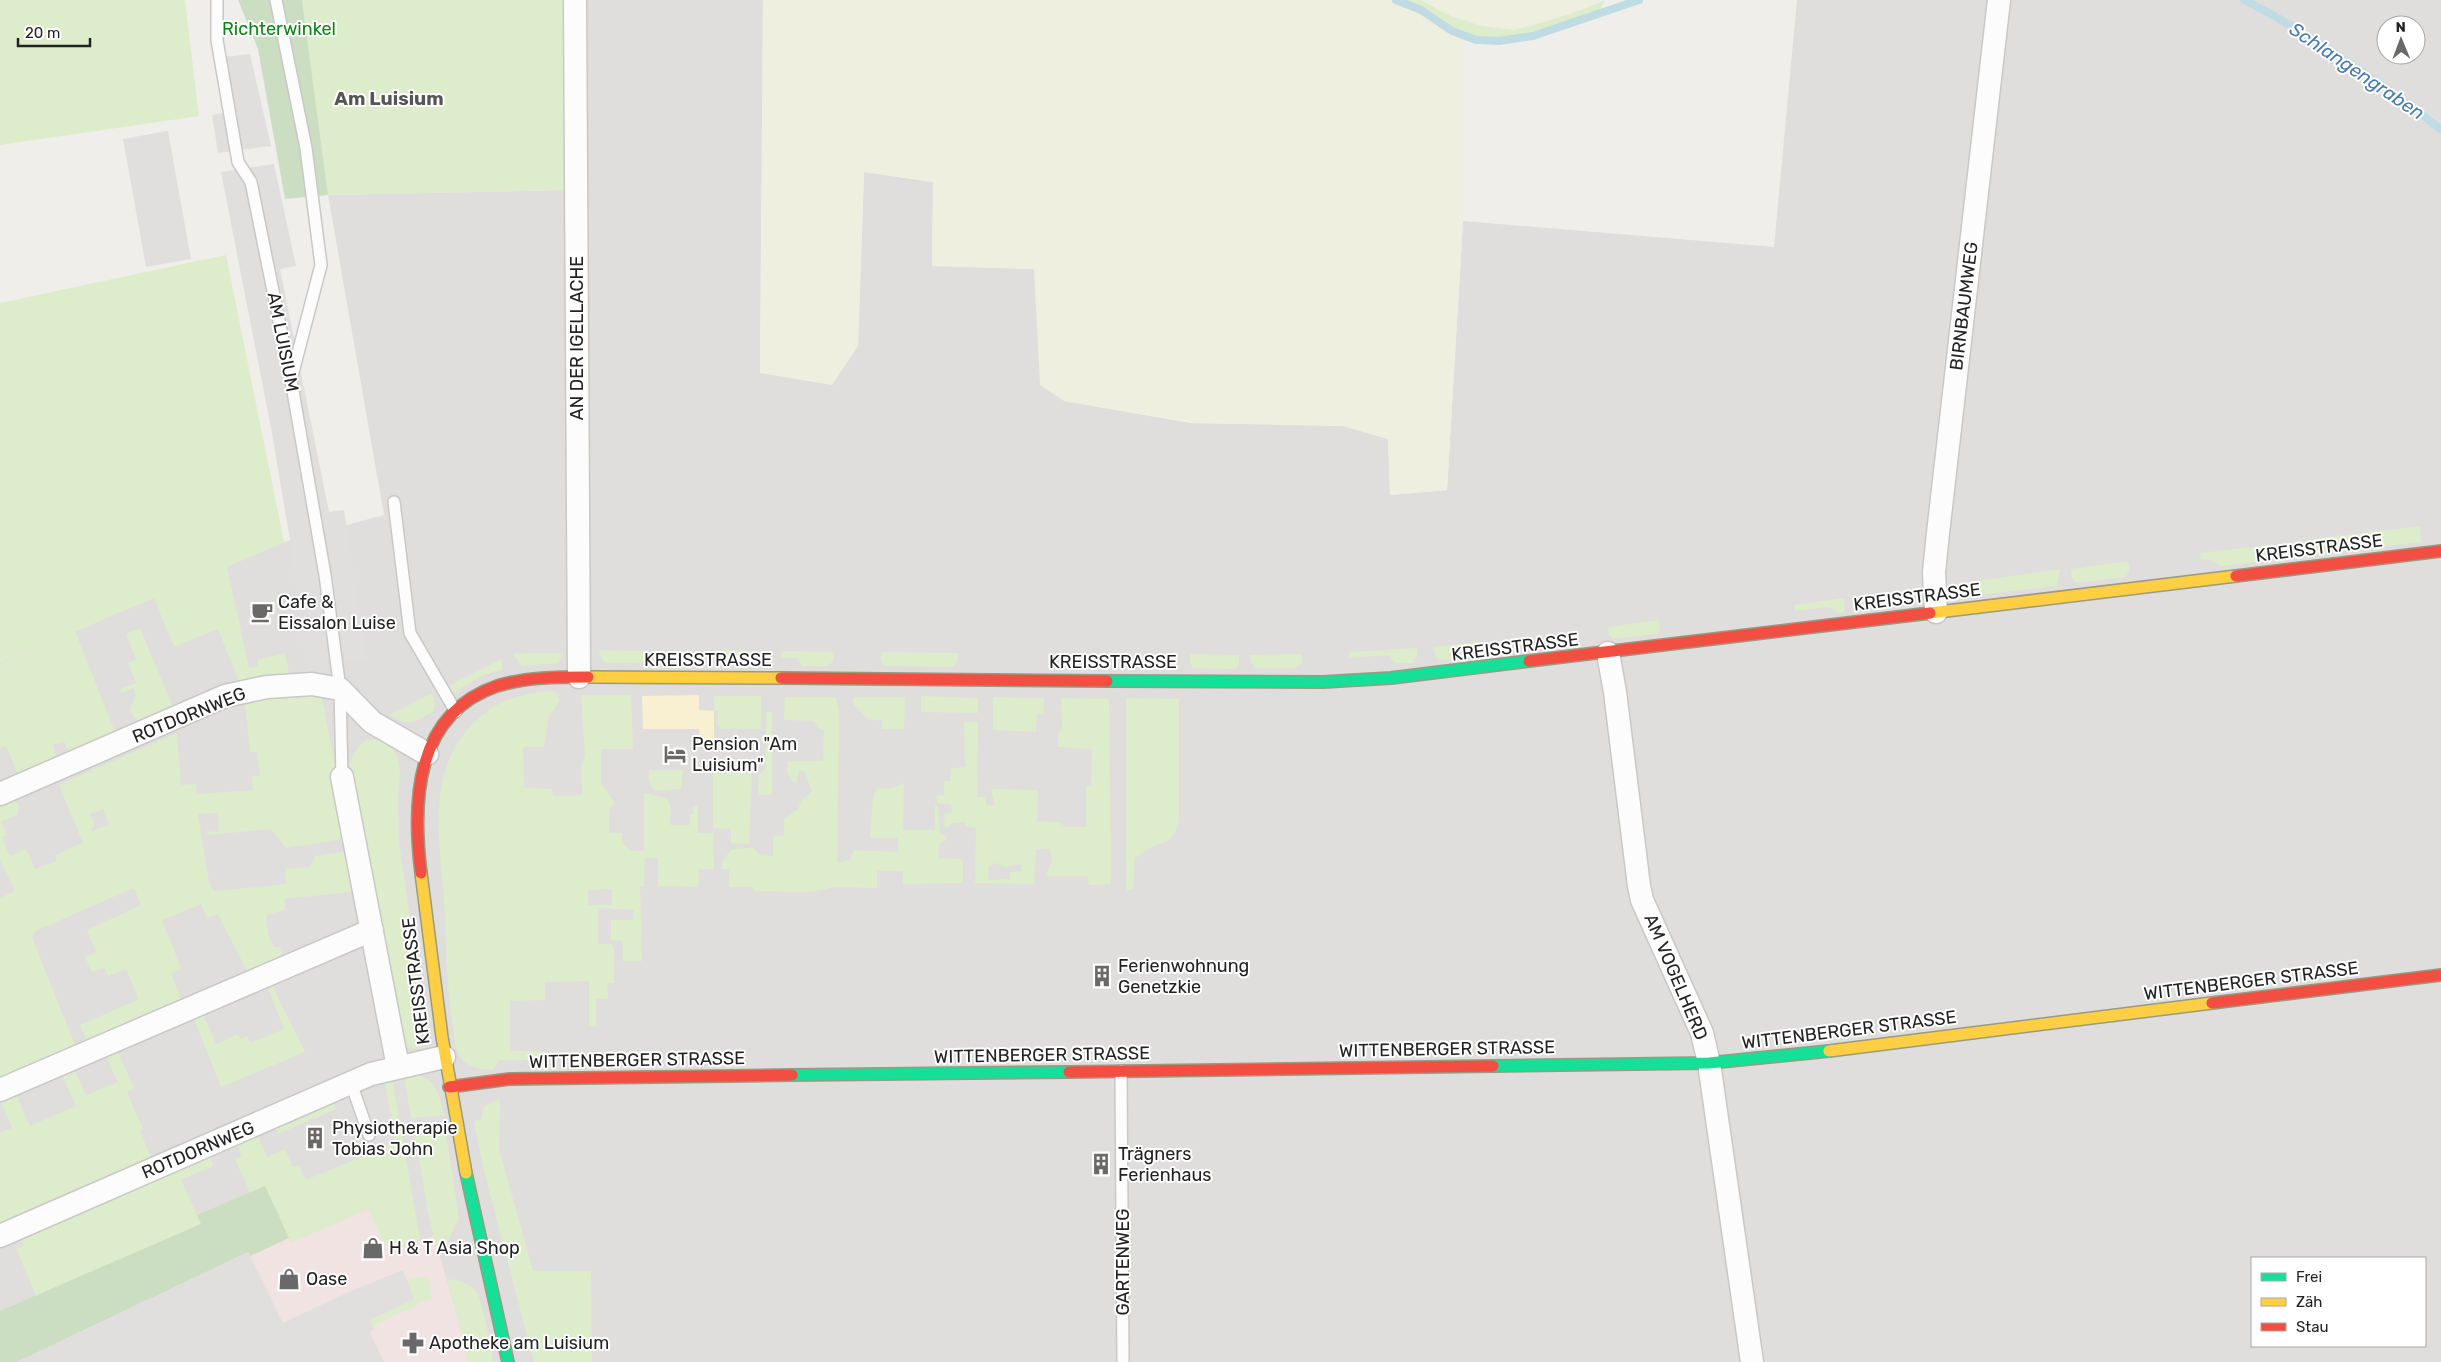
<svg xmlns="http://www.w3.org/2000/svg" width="2441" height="1362" viewBox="0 0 2441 1362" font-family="Rubik,sans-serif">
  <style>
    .residential { fill: #dfdedc; fill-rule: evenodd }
    .commercial { fill: #f1e3e1 }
    .farmland { fill: #efefdf }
    .grass { fill: #ddeccb; fill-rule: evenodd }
    .forest { fill: #cbdec1 }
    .sand { fill: #f8f0d0 }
    .parking { fill: #e0dfde }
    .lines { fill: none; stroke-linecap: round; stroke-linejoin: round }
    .stream { stroke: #bfdbe3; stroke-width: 8 }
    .lane-casing { stroke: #c9c8c7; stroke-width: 14 }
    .street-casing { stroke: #c9c8c7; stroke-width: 25 }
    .fast-casing { stroke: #999a82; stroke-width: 14 }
    .slow-casing { stroke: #999a82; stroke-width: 14 }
    .jam-casing { stroke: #999a82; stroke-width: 14 }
    .lane { stroke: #fdfcfc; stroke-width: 11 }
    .street { stroke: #fdfcfc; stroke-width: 22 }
    .fast { stroke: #16e098; stroke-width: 11 }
    .slow { stroke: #ffcf43; stroke-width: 11 }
    .jam { stroke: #f24e42; stroke-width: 11 }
    .labels { text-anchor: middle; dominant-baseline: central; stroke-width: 4; stroke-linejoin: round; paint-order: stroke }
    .park-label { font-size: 18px; fill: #0c8416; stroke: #fff }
    .street-label { font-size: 18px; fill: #222; stroke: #fff }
    .poi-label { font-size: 18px; fill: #222; stroke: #fff; text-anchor: start }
    .water-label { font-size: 19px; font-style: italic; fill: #4a7aab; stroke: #fff }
    .neighbourhood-label { font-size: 19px; font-weight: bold; fill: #555; stroke: #fff }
  </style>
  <rect width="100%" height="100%" fill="#f0eeeb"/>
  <path class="residential" d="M 565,0 L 763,0 L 760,373 L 858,346 L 864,172 L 933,182 L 932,266 L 1034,269 L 1064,401 L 1191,423 L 1343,426 L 1388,439 L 1390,495 L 1447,490 L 1463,221 L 1774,247 L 1797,0 L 2441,0 L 2441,1362 L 0,1362 L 0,663 L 284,542 L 384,515 L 328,195 L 565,190 ZM 2386,25 L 2416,25 L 2416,55 L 2386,55 ZM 2252,1258 L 2425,1258 L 2425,1346 L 2252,1346 Z"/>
  <path class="commercial" d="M 368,1209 L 395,1249 L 434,1236 L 463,1336 L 468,1362 L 17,1362 L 124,1310 L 289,1238 L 291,1242 Z"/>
  <path class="farmland" d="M 763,0 L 1396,0 L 1421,10 L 1452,31 L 1463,35 L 1463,221 L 1447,490 L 1390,495 L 1388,439 L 1343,426 L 1191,423 L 1064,401 L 1040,385 L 1034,269 L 932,266 L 933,182 L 864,172 L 858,346 L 832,385 L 760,373 Z
    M 1420,0 L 1601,0 L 1571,14 L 1516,30 L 1482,26 L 1451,16 Z"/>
  <path class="grass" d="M 0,0 L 185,0 L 199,116 L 0,145 Z
    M 302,0 L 565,0 L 566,190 L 328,195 Z
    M 1396,0 L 1420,0 L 1451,16 L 1482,26 L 1515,30 L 1571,14 L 1605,0 L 1597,15 C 1551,30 1500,53 1453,32 C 1441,26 1432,16 1421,10 C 1413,6 1404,3 1396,0 Z
    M 226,255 L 284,542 L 227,567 L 249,668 L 258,666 L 257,660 L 285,653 L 290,677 L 241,687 L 218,629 L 174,647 L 154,598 L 75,631 L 117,737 L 70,757 L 64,741 L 53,745 L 59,762 L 20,779 L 6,746 L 0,748 L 0,664 L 55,640 L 0,663 L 0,303 Z
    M 2420,526 L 2421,542 L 2317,554 L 2313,547 L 2312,539 Z
    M 2268,545 L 2270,555 L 2266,561 L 2221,566 L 2209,559 L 2201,560 L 2200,553 Z
    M 2128,561 L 2130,571 L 2125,577 L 2076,583 L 2071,576 L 2071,569 Z
    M 2060,569 L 2057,586 L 1978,595 L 1967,594 L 1950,585 Z
    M 1920,589 C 1905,606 1886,606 1864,608 L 1860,605 L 1858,597 Z
    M 1844,598 L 1845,609 L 1843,613 L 1838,613 L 1829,607 L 1795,611 L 1794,605 Z
    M 1659,620 L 1660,629 L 1657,634 L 1613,639 L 1609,635 L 1608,627 Z
    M 140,628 L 175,712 L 145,724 L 134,718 L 130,709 L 136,696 L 133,688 L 122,693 L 120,689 L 136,683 L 128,663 L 136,660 L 126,634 Z
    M 1480,642 L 1481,650 L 1478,656 L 1439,660 L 1435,656 L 1433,647 Z
    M 1417,648 L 1417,656 L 1413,663 L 1395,663 L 1389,655 L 1349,658 L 1349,652 Z
    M 599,650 L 649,651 L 648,657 L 641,663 L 605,663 L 601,658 Z
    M 715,650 L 763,651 L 764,658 L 748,657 L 742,666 L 721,665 L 715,661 Z
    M 781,651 L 834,652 L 833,661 L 828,666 L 802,666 L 798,658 L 781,658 Z
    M 881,652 L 958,653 L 957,662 L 953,667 L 884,666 L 881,661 Z
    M 535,653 L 564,653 L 558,663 L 522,666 L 513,654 Z
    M 1190,654 L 1239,655 L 1239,664 L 1235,669 L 1193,668 L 1190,662 Z
    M 1302,654 L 1303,662 L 1296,668 L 1255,668 L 1251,662 L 1250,655 Z
    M 502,659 L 502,670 C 484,673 469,682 455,693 L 444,688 Z
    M 555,691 L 560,700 L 554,710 L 549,714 L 544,747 L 523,747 L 524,788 L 552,789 L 553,796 L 571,796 L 582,794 L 581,765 L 585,756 L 581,695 L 631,695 L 633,749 L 601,749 L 601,783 L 615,803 L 609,810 L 609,833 L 622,833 L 622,842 L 631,851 L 644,851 L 644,793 L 667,798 L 671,809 L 670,825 L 690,825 L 689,815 L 693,814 L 693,806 L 698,806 L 698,833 L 713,833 L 714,869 L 699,869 L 698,887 L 658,886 L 658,858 L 645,858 L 644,886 L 640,887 L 642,961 L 623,961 L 623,941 L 611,940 L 611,920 L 633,920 L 634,910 L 598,908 L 598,944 L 611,944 L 614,947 L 614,983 L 607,983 L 608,999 L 596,999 L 596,1026 L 589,1026 L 589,981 L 545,982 L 545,1000 L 510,1001 L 510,1051 L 545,1051 L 545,1060 L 500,1060 L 493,1070 C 479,1069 465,1067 458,1053 C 454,1046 454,1035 453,1027 C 447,990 446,955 445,918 C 443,850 420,773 476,721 C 500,698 524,693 555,691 ZM 612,889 L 612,905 L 588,905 L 588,890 Z
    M 321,693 L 348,834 L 343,839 L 286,848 L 271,829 L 207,835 L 207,832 L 219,831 L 218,813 L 198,814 L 209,883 L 214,891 L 286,884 L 285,869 L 310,867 L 315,856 L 347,851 L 359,891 L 285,899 L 285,910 L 266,915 L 268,934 L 274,947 L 280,947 L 282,957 L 247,971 L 218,914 L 207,918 L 201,904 L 162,920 L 181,968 L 171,974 L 183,1003 L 88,1043 L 80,1025 L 139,999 L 126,969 L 108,976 L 104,968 L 92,972 L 85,957 L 96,952 L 87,930 L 141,905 L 134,888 L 35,931 L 32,938 L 76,1047 L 0,1080 L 0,898 L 15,891 L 0,859 L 0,807 L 16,800 L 19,807 L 17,815 L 1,822 L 7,835 L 2,838 L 10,856 L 26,849 L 35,869 L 56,861 L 55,855 L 83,843 L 59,785 L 177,733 L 181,785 L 196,784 L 197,794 L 253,790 L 252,776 L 260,775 L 257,752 L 250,752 L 245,703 L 260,698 ZM 103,809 L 109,825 L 92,831 L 91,828 L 95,826 L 90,814 Z
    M 430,694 L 434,697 L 434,710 C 416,723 410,727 390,715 Z
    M 714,696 L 761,696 L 761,729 L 721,729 L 717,724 L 718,711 L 714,711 Z
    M 921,696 L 978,698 L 978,713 L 921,712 Z
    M 785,697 L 836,697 L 839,712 L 837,863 L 849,860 L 854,850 L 898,852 L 898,838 L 870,838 L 873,797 L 877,788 L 890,789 L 904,783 L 903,830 L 935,830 L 935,806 L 938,806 L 940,834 L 944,835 L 947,839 L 940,844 L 938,858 L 960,859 L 963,861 L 963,883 L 903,884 L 903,871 L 877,871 L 877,888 L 837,887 L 810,892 L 754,891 L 753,887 L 729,887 L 729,869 L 722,869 L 722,861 L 732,849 L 753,848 L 760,855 L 773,856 L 773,836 L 784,836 L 784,819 L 798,809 L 802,800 L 812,791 L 804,771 L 799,771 L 796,783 C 787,778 786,771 788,761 L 823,761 L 824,729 L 819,729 L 813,721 L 784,720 Z
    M 853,697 L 905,697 L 904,729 L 882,729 L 882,721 L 868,719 L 853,704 Z
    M 993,697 L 1044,698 L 1043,714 L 1037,714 L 1036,732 L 993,730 Z
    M 1061,698 L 1109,699 L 1111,884 L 1089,885 L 1088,876 L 1046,876 L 1052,859 L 1050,849 L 1036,849 L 1034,884 L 975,883 L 976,828 L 966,826 L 965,822 L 953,823 L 945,829 L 944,814 L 952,813 L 951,804 L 938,803 L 936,796 L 944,795 L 944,781 L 950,781 L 951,768 L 965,767 L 964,722 L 978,722 L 977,797 L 985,797 L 986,805 L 995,806 L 991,789 L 1038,790 L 1037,821 L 1059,822 L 1065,827 L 1086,827 L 1086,786 L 1091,786 L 1092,749 L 1058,747 L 1058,733 L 1062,728 ZM 997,863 L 1005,867 L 1021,864 L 1022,871 L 1010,872 L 1010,879 L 989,880 L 988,867 Z
    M 1126,698 L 1179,699 L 1179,820 L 1175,833 L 1167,842 L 1155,845 L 1135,858 L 1133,889 L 1126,891 Z
    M 766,712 L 772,712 L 772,795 L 758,795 L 759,774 L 765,770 Z
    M 367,739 L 380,740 L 392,748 L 398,758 L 400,770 L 398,799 L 399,842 L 428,1041 L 425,1046 L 410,1049 L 402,1046 L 349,777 C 348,762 355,748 367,739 Z
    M 649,770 L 683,770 L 681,789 L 654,791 L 649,780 Z
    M 713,773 L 752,773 L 749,844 L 731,843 L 731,829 L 713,828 Z
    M 270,981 L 305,1052 L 221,1087 L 192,1014 L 201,1009 L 216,1044 L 238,1034 L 241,1039 L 247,1036 L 250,1043 L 284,1029 L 266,983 Z
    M 117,1050 L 134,1088 L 127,1092 L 143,1129 L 140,1131 L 152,1160 L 0,1224 L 0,1133 L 12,1128 L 0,1099 L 14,1090 L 30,1126 L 76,1106 L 60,1071 L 73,1066 L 86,1095 L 118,1082 L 104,1053 Z
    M 412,1074 C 435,1077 440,1095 444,1115 L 411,1118 L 404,1076 Z
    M 384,1079 L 392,1079 L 420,1239 L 395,1249 L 392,1243 L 385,1246 L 368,1209 L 291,1243 L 265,1186 L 250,1192 L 235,1159 L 242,1156 L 236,1142 L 256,1132 L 267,1157 L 285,1149 L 293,1167 L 299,1165 L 306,1180 L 395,1143 Z
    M 500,1099 L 499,1149 L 533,1271 L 591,1271 L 592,1362 L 534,1362 L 483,1167 L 474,1121 L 481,1120 L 484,1106 Z
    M 332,1100 L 336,1109 L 278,1134 L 274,1125 Z
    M 429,1126 L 445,1126 L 459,1218 L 447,1243 L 437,1249 L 428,1213 L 415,1135 Z
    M 209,1154 L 213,1166 L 181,1180 L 201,1224 L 36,1296 L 16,1248 L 24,1245 L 20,1236 Z
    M 418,1277 L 429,1277 L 432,1297 L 373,1326 L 370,1320 L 414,1299 L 407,1280 Z
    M 447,1279 C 456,1280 468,1282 475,1290 C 483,1301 491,1348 493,1362 L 468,1362 L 463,1336 Z"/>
  <path class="forest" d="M 238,0 L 302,0 L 328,195 L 285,199 L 258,49 Z
    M 265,1186 L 289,1238 L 250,1256 L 248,1252 L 17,1362 L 0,1362 L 0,1311 L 201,1224 L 197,1215 Z"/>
  <path class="sand" d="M 699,695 L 699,710 L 714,711 L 714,739 L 700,739 L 699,729 L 643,729 L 642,696 Z"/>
  <path class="parking" d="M 250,54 L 271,146 L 218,153 L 212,115 L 236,110 L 224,57 Z
    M 168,131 L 191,259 L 146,267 L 123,139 Z
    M 274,164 L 296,266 L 280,269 L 329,512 L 344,510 L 366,659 L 306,667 L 290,540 L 271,428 L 221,172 Z
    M 366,1086 L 370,1097 L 386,1093 L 395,1143 L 358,1158 L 332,1100 Z
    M 248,1252 L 283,1323 L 351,1291 L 403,1270 L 414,1299 L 370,1320 L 374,1329 L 370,1333 L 384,1362 L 17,1362 Z"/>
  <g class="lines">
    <path class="stream" d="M 1396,0 L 1421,10 L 1452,31 L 1476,40 L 1499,41 L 1533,36 L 1639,0
      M 2244,0 C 2283,19 2319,43 2355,67 C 2385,87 2414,107 2441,130"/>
    <g class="lane-casing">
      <path id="lane" d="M 217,0 L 217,40 L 238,162 L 251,182 L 291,380 L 325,575 L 340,689 L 342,777
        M 276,0 L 306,148 L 321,265 L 292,376
        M 394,502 L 410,633 L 456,712
        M 1121,1071 L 1123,1362
        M 351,1083 L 369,1135"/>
    </g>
    <g class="street-casing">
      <path id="street" d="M 575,0 L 579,677
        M 1936,612 L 1934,572 L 1938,533 L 1999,0
        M 1608,653 L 1615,692 L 1639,886 L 1642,900 L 1702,1033 L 1709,1063 L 1752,1362
        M 342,777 L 398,1067
        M 0,794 L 225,696 L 267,687 L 312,684 L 340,689 L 372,722 L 427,754
        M 0,1090 L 372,930
        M 0,1236 L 371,1074 L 444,1057"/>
    </g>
    <g class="fast-casing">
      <path id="fast" d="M 1107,681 L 1323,682 L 1391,678 L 1529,661
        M 1493,1066 L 1709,1063 L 1829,1051
        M 792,1075 L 1069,1072
        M 466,1173 L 508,1362"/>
    </g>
    <g class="slow-casing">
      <path id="slow" d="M 1930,613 L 2236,576
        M 588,677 L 781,678
        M 421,873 L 442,1037 L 466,1173
        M 1829,1051 L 2212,1003"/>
    </g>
    <g class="jam-casing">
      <path id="jam" d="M 2236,576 L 2441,551
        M 1529,661 L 1930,613
        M 781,678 L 1107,681
        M 421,873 C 412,801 415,714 497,686 C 526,677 558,677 588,677
        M 2212,1003 L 2441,975
        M 1069,1072 L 1493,1066
        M 449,1087 L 510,1079 L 792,1075"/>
    </g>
    <use href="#lane" class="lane"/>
    <use href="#street" class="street"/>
    <use href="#fast" class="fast"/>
    <use href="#slow" class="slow"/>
    <use href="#jam" class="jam"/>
  </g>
  <defs>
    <g id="cafe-bare" transform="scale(1.725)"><path d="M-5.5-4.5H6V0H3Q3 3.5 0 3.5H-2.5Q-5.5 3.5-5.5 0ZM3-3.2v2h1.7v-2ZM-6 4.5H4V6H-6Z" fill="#6a6968" stroke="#fff" stroke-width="2.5" paint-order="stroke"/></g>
    <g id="hotel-bare" transform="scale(1.725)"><path d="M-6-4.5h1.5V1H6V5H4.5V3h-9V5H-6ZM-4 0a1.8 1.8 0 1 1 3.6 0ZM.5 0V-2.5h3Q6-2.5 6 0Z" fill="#6a6968" stroke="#fff" stroke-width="2.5" paint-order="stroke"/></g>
    <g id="building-bare" transform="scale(1.725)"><path d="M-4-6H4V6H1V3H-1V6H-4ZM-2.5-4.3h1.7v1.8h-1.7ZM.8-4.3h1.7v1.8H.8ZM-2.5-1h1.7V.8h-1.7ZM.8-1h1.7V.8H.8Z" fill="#6a6968" stroke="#fff" stroke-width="2.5" paint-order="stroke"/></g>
    <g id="shop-bare" transform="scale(1.725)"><path d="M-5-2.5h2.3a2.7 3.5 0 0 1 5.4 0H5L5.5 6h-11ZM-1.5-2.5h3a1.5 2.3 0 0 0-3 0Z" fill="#6a6968" stroke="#fff" stroke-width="2.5" paint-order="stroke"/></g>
    <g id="pharmacy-bare" transform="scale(1.725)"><path d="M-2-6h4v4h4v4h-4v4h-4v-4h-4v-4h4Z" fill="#6a6968" stroke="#fff" stroke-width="2.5" paint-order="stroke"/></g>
  </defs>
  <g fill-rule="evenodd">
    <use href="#cafe-bare" x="262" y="612"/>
    <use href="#hotel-bare" x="675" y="754"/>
    <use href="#building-bare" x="1102" y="976"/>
    <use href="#building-bare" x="315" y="1138"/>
    <use href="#building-bare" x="1101" y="1164"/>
    <use href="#shop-bare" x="373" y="1248"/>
    <use href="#shop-bare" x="289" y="1279"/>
    <use href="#pharmacy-bare" x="413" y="1343"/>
  </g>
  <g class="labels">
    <g class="park-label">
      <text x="279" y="29">Richterwinkel</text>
    </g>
    <g class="street-label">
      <text transform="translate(1964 306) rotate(-83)">BIRNBAUMWEG</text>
      <text transform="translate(577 338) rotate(-90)">AN DER IGELLACHE</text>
      <text transform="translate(283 342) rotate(79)">AM LUISIUM</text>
      <text transform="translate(2319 548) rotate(-7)">KREISSTRASSE</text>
      <text transform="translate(1917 597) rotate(-7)">KREISSTRASSE</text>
      <text transform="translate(1515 647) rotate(-7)">KREISSTRASSE</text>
      <text x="708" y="660">KREISSTRASSE</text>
      <text x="1113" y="662">KREISSTRASSE</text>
      <text transform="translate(189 715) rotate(-22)">ROTDORNWEG</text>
      <text transform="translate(1676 977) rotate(67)">AM VOGELHERD</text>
      <text transform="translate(416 981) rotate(-97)">KREISSTRASSE</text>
      <text transform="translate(2251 981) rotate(-7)">WITTENBERGER STRASSE</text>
      <text transform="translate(1849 1030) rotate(-7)">WITTENBERGER STRASSE</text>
      <text transform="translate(1447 1049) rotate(-1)">WITTENBERGER STRASSE</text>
      <text transform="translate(1042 1055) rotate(-1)">WITTENBERGER STRASSE</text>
      <text transform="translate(637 1060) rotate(-1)">WITTENBERGER STRASSE</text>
      <text transform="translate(198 1150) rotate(-23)">ROTDORNWEG</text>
      <text transform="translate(1123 1262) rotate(-90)">GARTENWEG</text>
    </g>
    <g class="poi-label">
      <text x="278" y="602">Cafe &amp;<tspan x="278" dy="21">Eissalon Luise</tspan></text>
      <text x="692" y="744">Pension "Am<tspan x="692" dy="21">Luisium"</tspan></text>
      <text x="1118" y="966">Ferienwohnung<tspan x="1118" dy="21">Genetzkie</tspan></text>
      <text x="332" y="1128">Physiotherapie<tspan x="332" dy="21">Tobias John</tspan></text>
      <text x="1118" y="1154">Trägners<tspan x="1118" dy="21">Ferienhaus</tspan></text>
      <text x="389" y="1248">H &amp; T Asia Shop</text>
      <text x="306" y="1279">Oase</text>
      <text x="429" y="1343">Apotheke am Luisium</text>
    </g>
    <g class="water-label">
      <text transform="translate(2357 71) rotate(34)">Schlangengraben</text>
    </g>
    <g class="neighbourhood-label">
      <text x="389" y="98">Am Luisium</text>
    </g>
  </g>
  <rect x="2251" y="1257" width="175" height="90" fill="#ffffff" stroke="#a7a7a7"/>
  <rect x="2261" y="1273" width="25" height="8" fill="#16e098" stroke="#a7a7a7"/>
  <text x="2296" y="1282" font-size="15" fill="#222222">Frei</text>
  <rect x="2261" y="1298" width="25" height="8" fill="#ffcf43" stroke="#a7a7a7"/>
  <text x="2296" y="1307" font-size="15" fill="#222222">Zäh</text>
  <rect x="2261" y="1323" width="25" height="8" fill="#f24e42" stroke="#a7a7a7"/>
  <text x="2296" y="1332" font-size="15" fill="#222222">Stau</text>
  <g transform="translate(2401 40) rotate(359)"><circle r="24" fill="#ffffff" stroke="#a7a7a7"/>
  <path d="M0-4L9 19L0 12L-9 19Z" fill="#6a6968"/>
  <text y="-8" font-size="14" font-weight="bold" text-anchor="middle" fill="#222222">N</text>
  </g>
  <path d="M18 38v8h72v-8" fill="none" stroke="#222222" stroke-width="2.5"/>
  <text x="25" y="38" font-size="15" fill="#222222" stroke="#ffffff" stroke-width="4" paint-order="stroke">20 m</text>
</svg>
